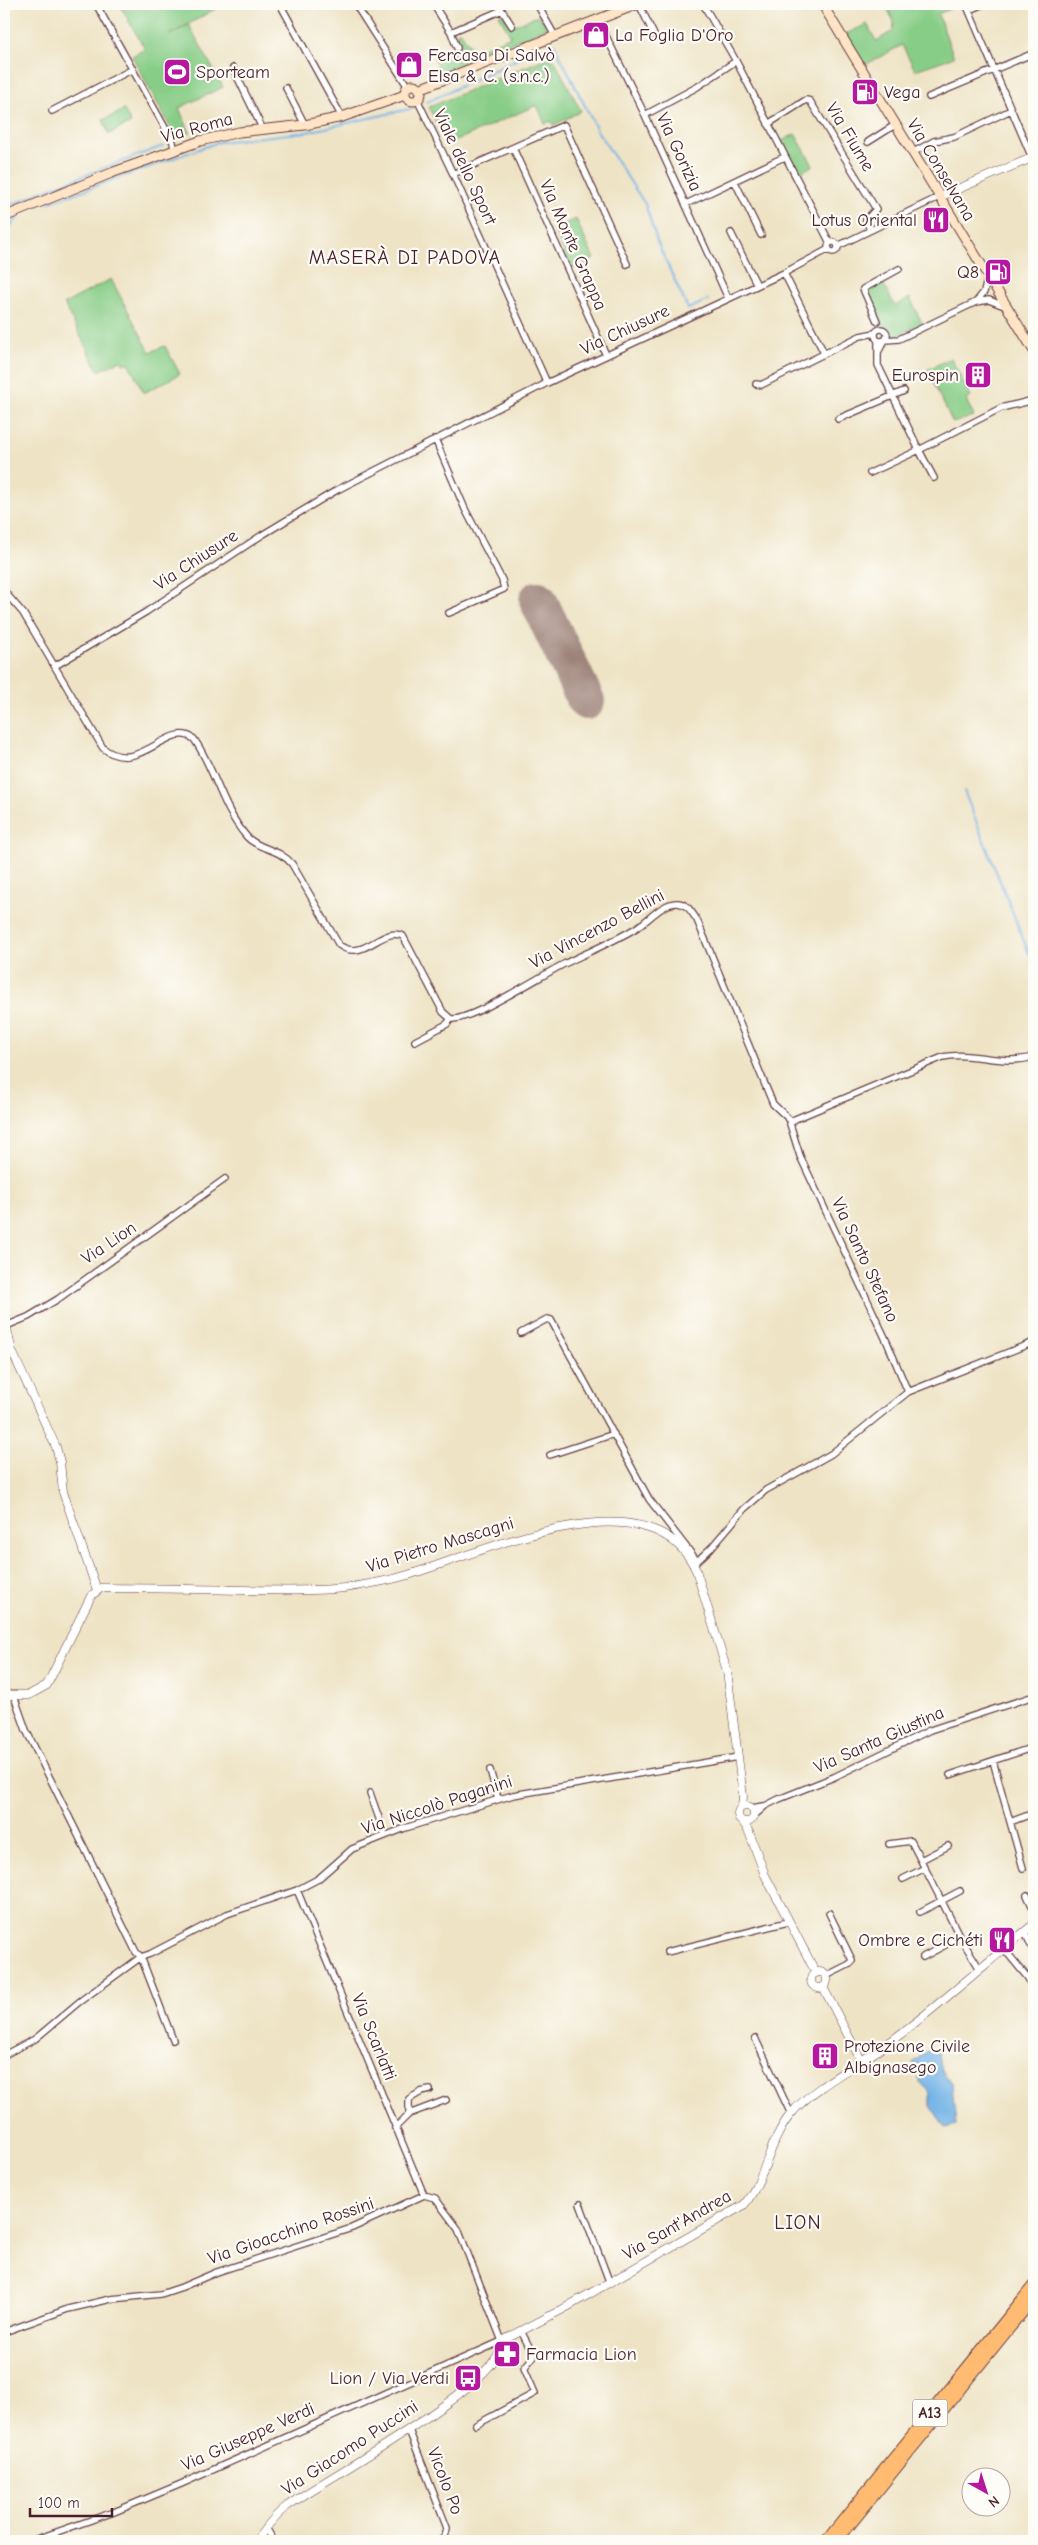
<svg xmlns="http://www.w3.org/2000/svg" width="1038" height="2545" viewBox="0 0 1038 2545" font-family="'Comic Neue',sans-serif">
  <style>
    .green { fill: #88cd87; stroke: #697659 }
    .water { fill: #72b3e6; stroke: #5e6988 }
    .lines { fill: none; stroke-linecap: round; stroke-linejoin: round }
    .stream { stroke: #72b3e6; stroke-width: 2 }
    .runway { stroke: #9c8178; stroke-width: 38 }
    .minor-casing { stroke: #633c42; stroke-width: 8 }
    .tertiary-casing { stroke: #633c42; stroke-width: 9 }
    .secondary-casing { stroke: #633c42; stroke-width: 11 }
    .motorway-casing { stroke: #633c42; stroke-width: 12 }
    .minor { stroke: #fff; stroke-width: 5.5 }
    .tertiary { stroke: #fff; stroke-width: 8 }
    .secondary { stroke: #ffe4c6; stroke-width: 9 }
    .motorway { stroke: #ffbb71; stroke-width: 10 }
    .labels { text-anchor: middle; dominant-baseline: central; stroke-width: 4.5; stroke-linejoin: round; paint-order: stroke }
    .shield { fill: #fdfcf7; stroke: #806168; stroke-width: 1 }
    .shield-label { font-size: 16px; font-weight: bold; fill: #4a1f2b }
    .poi-label { font-size: 18px; fill: #4a1f2b; stroke: #fdfcf7; text-anchor: start }
    .street-label { font-size: 18px; fill: #4a1f2b; stroke: #fdfcf7 }
    .quarter-label { font-size: 20px; letter-spacing: 1px; fill: #4a1f2b; stroke: #fdfcf7 }
  </style>
  <rect width="100%" height="100%" fill="#fdfcf7"/>
  <filter id="ink" filterUnits="userSpaceOnUse"><feTurbulence type="fractalNoise" baseFrequency=".02" numOctaves="2"/><feDisplacementMap in="SourceGraphic" scale="10" xChannelSelector="R" yChannelSelector="G"/><feConvolveMatrix kernelMatrix="1 2 1 2 8 2 1 2 1" color-interpolation-filters="sRGB"/></filter>
  <filter id="wash" filterUnits="userSpaceOnUse"><feTurbulence type="fractalNoise" baseFrequency=".0096" numOctaves="4" result="noise"/><feDisplacementMap in="SourceGraphic" scale="20" xChannelSelector="R" yChannelSelector="G"/><feGaussianBlur stdDeviation="1.12" result="paint"/><feColorMatrix in="noise" values="0 0 0 0 0 0 0 0 0 0 0 0 0 0 0 0 0 1.4 0 .05"/><feComposite in="paint" operator="in"/></filter>
  <g filter="url(#wash)">
    <rect width="100%" height="100%" fill="#eee3c5"/>
    <path class="green" d="M 119,4 L 224,4 L 169,35 L 189,25 L 223,87 L 179,108 L 190,133 L 176,138 L 132,56 L 145,49 Z
      M 885,4 L 961,4 L 938,14 L 954,57 L 915,70 L 902,45 L 865,65 L 846,34 L 867,24 L 876,41 L 893,31 L 894,22 Z
      M 502,13 L 512,26 L 539,15 L 547,28 L 442,72 L 433,58 L 463,46 L 456,33 L 460,31 L 474,52 L 511,36 L 499,15 Z
      M 549,57 L 554,59 L 581,111 L 554,125 L 551,121 L 545,124 L 537,105 L 446,145 L 429,107 Z
      M 124,110 L 131,123 L 109,134 L 103,120 Z
      M 795,134 L 813,165 L 797,175 L 780,142 Z
      M 576,219 L 594,259 L 572,269 L 553,229 Z
      M 111,279 L 150,352 L 165,346 L 180,374 L 144,393 L 128,362 L 123,364 L 121,360 L 101,370 L 98,370 L 64,304 Z
      M 882,281 L 895,306 L 910,298 L 922,323 L 897,336 C 883,332 871,303 866,291 Z
      M 951,358 L 971,397 L 966,400 L 974,416 L 953,423 L 927,370 Z"/>
    <path class="water" d="M 932,2048 L 938,2051 L 942,2071 L 952,2085 L 956,2125 L 945,2128 L 930,2106 L 930,2093 L 920,2083 L 913,2063 Z"/>
    <g class="lines">
      <path class="stream" d="M 427,102 L 532,52 L 554,44 L 598,132 L 645,204 L 658,244 L 688,309 L 708,300
        M 48,203 L 219,142 L 307,132 L 414,108
        M 4,208 L 46,190 L 163,146
        M 4,234 L 19,216
        M 964,791 L 1034,966"/>
      <path class="runway" d="M 538,600 L 586,701"/>
    </g>
  </g>
  <g filter="url(#ink)">
    <g class="lines">
      <g class="minor-casing">
        <path id="minor" d="M 96,4 L 173,142 L 174,149
          M 280,4 L 342,117
          M 355,4 L 408,87
          M 433,4 L 451,32 L 502,10
          M 498,4 L 512,26
          M 537,4 L 555,36
          M 639,4 L 654,35
          M 703,4 L 736,61 L 830,243
          M 966,4 L 1032,158
          M 969,10 L 983,4
          M 598,20 L 645,115 L 728,298
          M 451,32 L 457,48
          M 233,68 L 263,130
          M 286,88 L 305,125
          M 929,97 L 1034,53
          M 417,99 L 453,174 L 547,383
          M 52,111 L 133,69
          M 645,115 L 697,87 L 736,61
          M 768,124 L 806,100 L 810,101 L 876,209 L 866,220 L 870,230
          M 868,142 L 895,125
          M 513,148 L 606,355
          M 912,153 L 934,141 L 954,137 L 1011,110
          M 453,174 L 564,125 L 627,264
          M 735,182 L 761,235
          M 686,204 L 784,157
          M 731,233 L 757,285
          M828 247a5 5 0 1 1 10 0a5 5 0 1 1-10 0Z
          M 838,246 L 939,197
          M 784,273 L 824,353
          M 976,302 L 984,292 L 988,276
          M 877,321 L 863,289 L 899,269
          M875 335a6 6 0 1 1 12 0a6 6 0 1 1-12 0Z
          M 878,341 L 878,352 L 885,340 L 899,339 L 976,302 L 989,300 L 1007,307
          M 878,352 L 878,365 L 919,450 L 1001,408 L 1034,400
          M 756,384 L 761,385 L 860,336 L 875,333
          M 838,419 L 904,391
          M 435,439 L 465,509 L 502,580 L 504,589 L 449,613
          M 870,473 L 919,450 L 934,478
          M 4,591 L 23,613 L 103,748 C 139,777 168,719 194,739 C 215,769 222,809 247,837 C 259,850 279,848 292,864 L 339,945 C 364,963 381,926 403,936 L 443,1012 L 451,1019
          M 55,666 L 146,612 L 262,535 L 337,490 L 547,383 L 784,273 L 829,249
          M 451,1019 C 471,1021 542,975 564,964 C 588,952 613,942 636,928 C 648,921 663,902 678,903 C 688,904 692,913 697,920 L 773,1104 L 791,1121
          M 415,1041 L 447,1024 L 451,1019
          M 6,1326 L 28,1317 L 58,1299 L 225,1179
          M 521,1333 L 547,1319 L 551,1320 L 649,1499 L 697,1561
          M 908,1392 L 887,1342 L 800,1156 L 790,1124 L 795,1119 L 943,1057 C 974,1051 1000,1066 1034,1057
          M 550,1455 L 614,1434
          M 693,1565 L 711,1548 L 744,1509 L 766,1490 L 831,1454 L 908,1392 L 1034,1342
          M 14,1696 L 26,1730 L 136,1952 L 141,1957 L 173,2040
          M 993,1761 L 1023,1868
          M 490,1770 L 498,1799
          M 950,1775 L 1034,1747
          M 370,1793 L 385,1835
          M 752,1808 L 763,1806
          M 755,1815 L 765,1806 L 779,1799 L 834,1777 L 930,1730 L 1034,1696
          M 1010,1822 L 1034,1813
          M 889,1844 L 911,1841 L 960,1937 L 980,1969
          M 921,1860 L 948,1846
          M 903,1879 L 925,1868
          M 297,1890 L 424,2195
          M 1027,1895 L 1034,1910
          M 920,1912 L 960,1891
          M 1025,1932 L 1034,1952
          M 1004,1949 L 1028,1978 L 1034,1991
          M 667,1952 L 788,1922
          M 923,1957 L 960,1937
          M 826,1976 L 850,1964 L 852,1960 L 829,1913
          M 755,2038 L 791,2114
          M 4,2055 L 35,2039 L 79,2002 L 141,1957 L 150,1954 L 227,1914 L 297,1890 L 318,1879 L 352,1849 L 405,1828 L 513,1795 L 738,1757
          M 409,2114 L 409,2099 L 421,2092 L 430,2090
          M 395,2128 L 409,2114 L 446,2100
          M 580,2204 L 609,2281
          M 4,2332 L 68,2309 L 111,2299 L 161,2294 L 182,2287 L 217,2272 L 352,2228 L 424,2195 L 435,2198 L 458,2229 L 502,2341 L 181,2484 L 114,2512 L 31,2541
          M 476,2425 L 535,2393 L 524,2368 L 534,2356 L 521,2331
          M 409,2430 L 447,2528 L 445,2537 L 439,2541
          M 266,2528 L 274,2541"/>
      </g>
      <g class="tertiary-casing">
        <path id="tertiary" d="M 939,197 L 1034,157
          M 4,1317 L 12,1351 L 56,1447 L 60,1462 L 63,1492 L 97,1590
          M 4,1695 L 29,1695 L 47,1685 L 91,1596 L 101,1588 C 148,1588 195,1589 242,1590 C 276,1590 310,1592 344,1588 C 364,1585 384,1582 404,1576 C 476,1556 650,1470 696,1570 L 727,1671 L 743,1796 L 742,1807
          M738 1814a8 8 0 1 1 16 0a8 8 0 1 1-16 0Z
          M 743,1822 L 749,1832 L 765,1875 L 816,1973
          M811 1980a8 8 0 1 1 16 0a8 8 0 1 1-16 0Z
          M 823,1987 L 862,2062
          M 256,2541 C 265,2529 274,2516 286,2507 C 322,2480 505,2383 502,2341 L 565,2308 L 744,2205 C 766,2178 769,2140 791,2114 C 813,2087 861,2063 890,2042 C 940,2005 986,1963 1034,1924"/>
      </g>
      <g class="secondary-casing">
        <path id="secondary" d="M 822,4 L 1034,351
          M405 93a8 8 0 1 1 16 0a8 8 0 1 1-16 0Z
          M 419,89 L 638,4
          M 4,217 L 114,172 L 200,141 L 239,132 L 305,125 L 342,117 L 405,95"/>
      </g>
      <g class="motorway-casing">
        <path id="motorway" d="M 826,2541 L 1034,2285
          M 837,2541 L 1034,2298"/>
      </g>
      <use href="#minor" class="minor"/>
      <use href="#tertiary" class="tertiary"/>
      <use href="#secondary" class="secondary"/>
      <use href="#motorway" class="motorway"/>
    </g>
  </g>
  <defs>
    <g id="shop-square" transform="scale(1.4375)"><rect x="-9" y="-9" width="18" height="18" rx="4" fill="#b5179e" stroke="#fdfcf7"/><path d="M-5-2.5h2.3a2.7 3.5 0 0 1 5.4 0H5L5.5 6h-11ZM-1.5-2.5h3a1.5 2.3 0 0 0-3 0Z" fill="#fff"/></g>
    <g id="stadium-square" transform="scale(1.4375)"><rect x="-9" y="-9" width="18" height="18" rx="4" fill="#b5179e" stroke="#fdfcf7"/><path d="M0-5a6.5 5 0 1 0 0 10a6.5 5 0 1 0 0-10ZM-3.5-1.8h7v3.6h-7Z" fill="#fff"/></g>
    <g id="fuel-square" transform="scale(1.4375)"><rect x="-9" y="-9" width="18" height="18" rx="4" fill="#b5179e" stroke="#fdfcf7"/><path d="M-5.5-6h7V0h2V4h1.3V-2.5L3-4.5l.8-.8L6-3V5H2.5V1h-1V6h-7ZM-4.2-4.7v3.2H.2V-4.7Z" fill="#fff"/></g>
    <g id="restaurant-square" transform="scale(1.4375)"><rect x="-9" y="-9" width="18" height="18" rx="4" fill="#b5179e" stroke="#fdfcf7"/><path d="M-5-6h1v4h1v-4h1v4h1v-4h1v5L-1.5 .5V6h-2V.5L-5-1ZM5-6V6H3V1.5H1.5Q1.5-4 5-6Z" fill="#fff"/></g>
    <g id="building-square" transform="scale(1.4375)"><rect x="-9" y="-9" width="18" height="18" rx="4" fill="#b5179e" stroke="#fdfcf7"/><path d="M-4-6H4V6H1V3H-1V6H-4ZM-2.5-4.3h1.7v1.8h-1.7ZM.8-4.3h1.7v1.8H.8ZM-2.5-1h1.7V.8h-1.7ZM.8-1h1.7V.8H.8Z" fill="#fff"/></g>
    <g id="pharmacy-square" transform="scale(1.4375)"><rect x="-9" y="-9" width="18" height="18" rx="4" fill="#b5179e" stroke="#fdfcf7"/><path d="M-2-6h4v4h4v4h-4v4h-4v-4h-4v-4h4Z" fill="#fff"/></g>
    <g id="bus-square" transform="scale(1.4375)"><rect x="-9" y="-9" width="18" height="18" rx="4" fill="#b5179e" stroke="#fdfcf7"/><path d="M-5-6H5V4H4V6H2V4H-2V6H-4V4H-5ZM-3.5-4V0h7V-4ZM-3.5 1.2v1.5H-2V1.2ZM2 1.2v1.5H3.5V1.2Z" fill="#fff"/></g>
  </defs>
  <g fill-rule="evenodd">
    <use href="#shop-square" x="596" y="35"/>
    <use href="#shop-square" x="409" y="65"/>
    <use href="#stadium-square" x="177" y="72"/>
    <use href="#fuel-square" x="865" y="92"/>
    <use href="#restaurant-square" x="936" y="220"/>
    <use href="#fuel-square" x="998" y="272"/>
    <use href="#building-square" x="978" y="375"/>
    <use href="#restaurant-square" x="1002" y="1940"/>
    <use href="#building-square" x="825" y="2056"/>
    <use href="#pharmacy-square" x="507" y="2354"/>
    <use href="#bus-square" x="468" y="2378"/>
  </g>
  <g class="labels">
    <rect class="shield" x="912.5" y="2399.5" width="35" height="27" rx="4"/>
    <g class="shield-label">
      <text x="930" y="2413">A13</text>
    </g>
    <g class="poi-label">
      <text x="615" y="35">La Foglia D'Oro</text>
      <text x="428" y="55">Fercasa Di Salvò<tspan x="428" dy="21">Elsa &amp; C. (s.n.c.)</tspan></text>
      <text x="196" y="72">Sporteam</text>
      <text x="884" y="92">Vega</text>
      <text x="917" y="220" text-anchor="end">Lotus Oriental</text>
      <text x="979" y="272" text-anchor="end">Q8</text>
      <text x="959" y="375" text-anchor="end">Eurospin</text>
      <text x="983" y="1940" text-anchor="end">Ombre e Cichéti</text>
      <text x="844" y="2046">Protezione Civile<tspan x="844" dy="21">Albignasego</tspan></text>
      <text x="526" y="2354">Farmacia Lion</text>
      <text x="449" y="2378" text-anchor="end">Lion / Via Verdi</text>
    </g>
    <g class="street-label">
      <text transform="translate(197 128) rotate(-15)">Via Roma</text>
      <text transform="translate(850 137) rotate(59)">Via Fiume</text>
      <text transform="translate(679 152) rotate(65)">Via Gorizia</text>
      <text transform="translate(465 167) rotate(65)">Viale dello Sport</text>
      <text transform="translate(941 170) rotate(59)">Via Conselvana</text>
      <text transform="translate(573 245) rotate(66)">Via Monte Grappa</text>
      <text transform="translate(625 330) rotate(-25)">Via Chiusure</text>
      <text transform="translate(196 560) rotate(-33)">Via Chiusure</text>
      <text transform="translate(597 929) rotate(-28)">Via Vincenzo Bellini</text>
      <text transform="translate(109 1243) rotate(-34)">Via Lion</text>
      <text transform="translate(865 1260) rotate(65)">Via Santo Stefano</text>
      <text transform="translate(440 1545) rotate(-17)">Via Pietro Mascagni</text>
      <text transform="translate(879 1740) rotate(-24)">Via Santa Giustina</text>
      <text transform="translate(437 1805) rotate(-18)">Via Niccolò Paganini</text>
      <text transform="translate(374 2037) rotate(68)">Via Scarlatti</text>
      <text transform="translate(677 2225) rotate(-30)">Via Sant'Andrea</text>
      <text transform="translate(291 2231) rotate(-19)">Via Gioacchino Rossini</text>
      <text transform="translate(248 2437) rotate(-24)">Via Giuseppe Verdi</text>
      <text transform="translate(350 2448) rotate(-33)">Via Giacomo Puccini</text>
      <text transform="translate(445 2481) rotate(69)">Vicolo Po</text>
    </g>
    <g class="quarter-label">
      <text x="405" y="257">MASERÀ DI PADOVA</text>
      <text x="798" y="2222">LION</text>
    </g>
  </g>
  <rect width="1038" height="2545" fill="none" stroke="#fdfcf7" stroke-width="20"/>
  <g transform="translate(986 2492) rotate(141)"><circle r="24" fill="#fdfcf7" stroke="#b5a4a5"/>
  <path d="M0-4L9 19L0 12L-9 19Z" fill="#b5179e"/>
  <text y="-8" font-size="14" font-weight="bold" text-anchor="middle" fill="#4a1f2b">N</text>
  </g>
  <path d="M30 2508v8h82v-8" fill="none" stroke="#4a1f2b" stroke-width="2.5"/>
  <text x="38" y="2508" font-size="15" fill="#4a1f2b" stroke="#fdfcf7" stroke-width="4" paint-order="stroke">100 m</text>
</svg>
